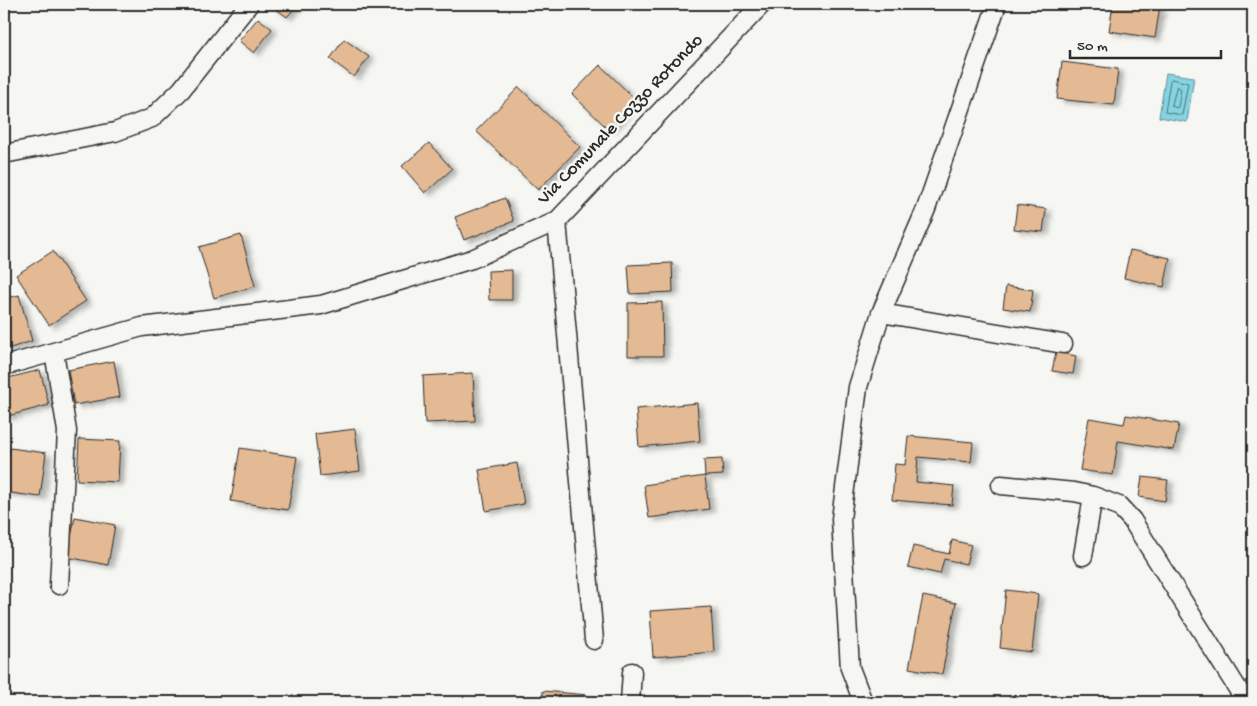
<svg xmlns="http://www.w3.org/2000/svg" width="1257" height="706" viewBox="0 0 1257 706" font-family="'Gochi Hand',sans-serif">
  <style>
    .water { fill: #85d4e2; stroke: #619099 }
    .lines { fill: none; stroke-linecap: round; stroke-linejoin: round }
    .shore { stroke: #4f6f74; stroke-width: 1 }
    .building { fill: #e4ba94; stroke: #2b2b2b; filter: url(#shadow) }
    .street-casing { stroke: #2b2b2b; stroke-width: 21 }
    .street { stroke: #f6f6f2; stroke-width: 18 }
    .labels { text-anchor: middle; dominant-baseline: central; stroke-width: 5; stroke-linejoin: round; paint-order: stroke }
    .street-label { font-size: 19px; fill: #2b2b2b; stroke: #f6f6f2 }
  </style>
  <defs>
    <filter id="shadow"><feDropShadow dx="5.5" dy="3" stdDeviation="2.5" flood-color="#0004"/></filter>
  </defs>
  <rect width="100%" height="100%" fill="#f6f6f2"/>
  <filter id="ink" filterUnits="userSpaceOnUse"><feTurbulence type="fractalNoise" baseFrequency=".02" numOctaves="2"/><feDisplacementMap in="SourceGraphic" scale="10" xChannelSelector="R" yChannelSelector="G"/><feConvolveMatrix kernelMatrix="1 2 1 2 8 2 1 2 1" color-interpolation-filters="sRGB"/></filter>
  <g filter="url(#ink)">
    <path class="water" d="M 1166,73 L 1194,77 L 1187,122 L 1159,117 Z"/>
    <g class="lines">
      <path class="shore" d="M 1172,79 L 1188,83 L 1182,115 L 1165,112 L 1170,81 Z
        M 1177,86 L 1181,89 L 1178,107 L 1176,108 L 1172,106 Z"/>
    </g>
    <path class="building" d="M 269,4 L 298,4 L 287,17 Z
      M 1113,4 L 1160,6 L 1155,38 L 1109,31 Z
      M 258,18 L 272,29 L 254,53 L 239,41 Z
      M 344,39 L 369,57 L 354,77 L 330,59 Z
      M 1062,62 L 1118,69 L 1114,105 L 1057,99 Z
      M 600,65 L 637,101 L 609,130 L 572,94 Z
      M 519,87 L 580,147 L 538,190 L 476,131 Z
      M 429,143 L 452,169 L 425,193 L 402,166 Z
      M 505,198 L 514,221 L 464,240 L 455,217 Z
      M 1017,205 L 1046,209 L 1043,232 L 1014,229 Z
      M 241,235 L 255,286 L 214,298 L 199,247 Z
      M 1130,250 L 1170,258 L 1164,287 L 1124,278 Z
      M 53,251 L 86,301 L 49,325 L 16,275 Z
      M 672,263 L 673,292 L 630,294 L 628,265 Z
      M 512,270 L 512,300 L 489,300 L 488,271 Z
      M 1006,286 L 1033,290 L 1030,312 L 1003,308 Z
      M 19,295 L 32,341 L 4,350 L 4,299 Z
      M 662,302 L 663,356 L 628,356 L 628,303 Z
      M 1056,352 L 1076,356 L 1073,374 L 1052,371 Z
      M 114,361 L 120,397 L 74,405 L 68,370 Z
      M 40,370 L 49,405 L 4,417 L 4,379 Z
      M 473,373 L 475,421 L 425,423 L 423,376 Z
      M 697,403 L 700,441 L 639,447 L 636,409 Z
      M 1126,415 L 1179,424 L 1174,450 L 1118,441 L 1113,475 L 1080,470 L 1089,418 L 1124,424 Z
      M 355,429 L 360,471 L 320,476 L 315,434 Z
      M 908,436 L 973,442 L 971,462 L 918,457 L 916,482 L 954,486 L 952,505 L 892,500 L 895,464 L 905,465 Z
      M 79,439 L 120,441 L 118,482 L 77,480 Z
      M 10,448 L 46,453 L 40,497 L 4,492 Z
      M 240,448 L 297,457 L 288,510 L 231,501 Z
      M 722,459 L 723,475 L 705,476 L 704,460 Z
      M 517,463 L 524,504 L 486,511 L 479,470 Z
      M 705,476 L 709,509 L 649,518 L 644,485 Z
      M 1142,477 L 1168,480 L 1165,501 L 1139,497 Z
      M 75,517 L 115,525 L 108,565 L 67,557 Z
      M 952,540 L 971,545 L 966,564 L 944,559 L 940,574 L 908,567 L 913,546 L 949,554 Z
      M 1006,590 L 1038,594 L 1032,652 L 1000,648 Z
      M 923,596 L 956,603 L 942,674 L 909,668 Z
      M 711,607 L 714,652 L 653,657 L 650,611 Z
      M 543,691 L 587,695 L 586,702 L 542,702 Z"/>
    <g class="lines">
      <g class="street-casing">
        <path id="street" d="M 4,154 L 115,132 L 152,118 L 181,90 L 249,4
          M 557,221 L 594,640
          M 881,313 L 1063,344
          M 54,352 L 67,431 L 59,585
          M 4,366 L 142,327 L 321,305 L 472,259 L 557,221 L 762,4
          M 1001,485 L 1074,492 L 1093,496 L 1119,506 L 1132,520 L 1246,702
          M 1083,556 L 1093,496
          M 630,702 L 632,672
          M 863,702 L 850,668 L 841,519 L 858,387 L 881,313 L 926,209 L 997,4"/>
      </g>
      <use href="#street" class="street"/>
    </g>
  </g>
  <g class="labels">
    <g class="street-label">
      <text transform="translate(621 120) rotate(-46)">Via Comunale Cozzo Rotondo</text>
    </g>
  </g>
  <rect width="1257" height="706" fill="none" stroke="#f6f6f2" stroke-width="20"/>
  <rect x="10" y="10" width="1237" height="686" fill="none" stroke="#2b2b2b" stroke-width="2" filter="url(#ink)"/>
  <path d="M1070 50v8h151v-8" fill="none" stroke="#2b2b2b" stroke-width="2.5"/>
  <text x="1077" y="50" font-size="15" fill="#2b2b2b" stroke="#f6f6f2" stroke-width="4" paint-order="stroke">50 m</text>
</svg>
